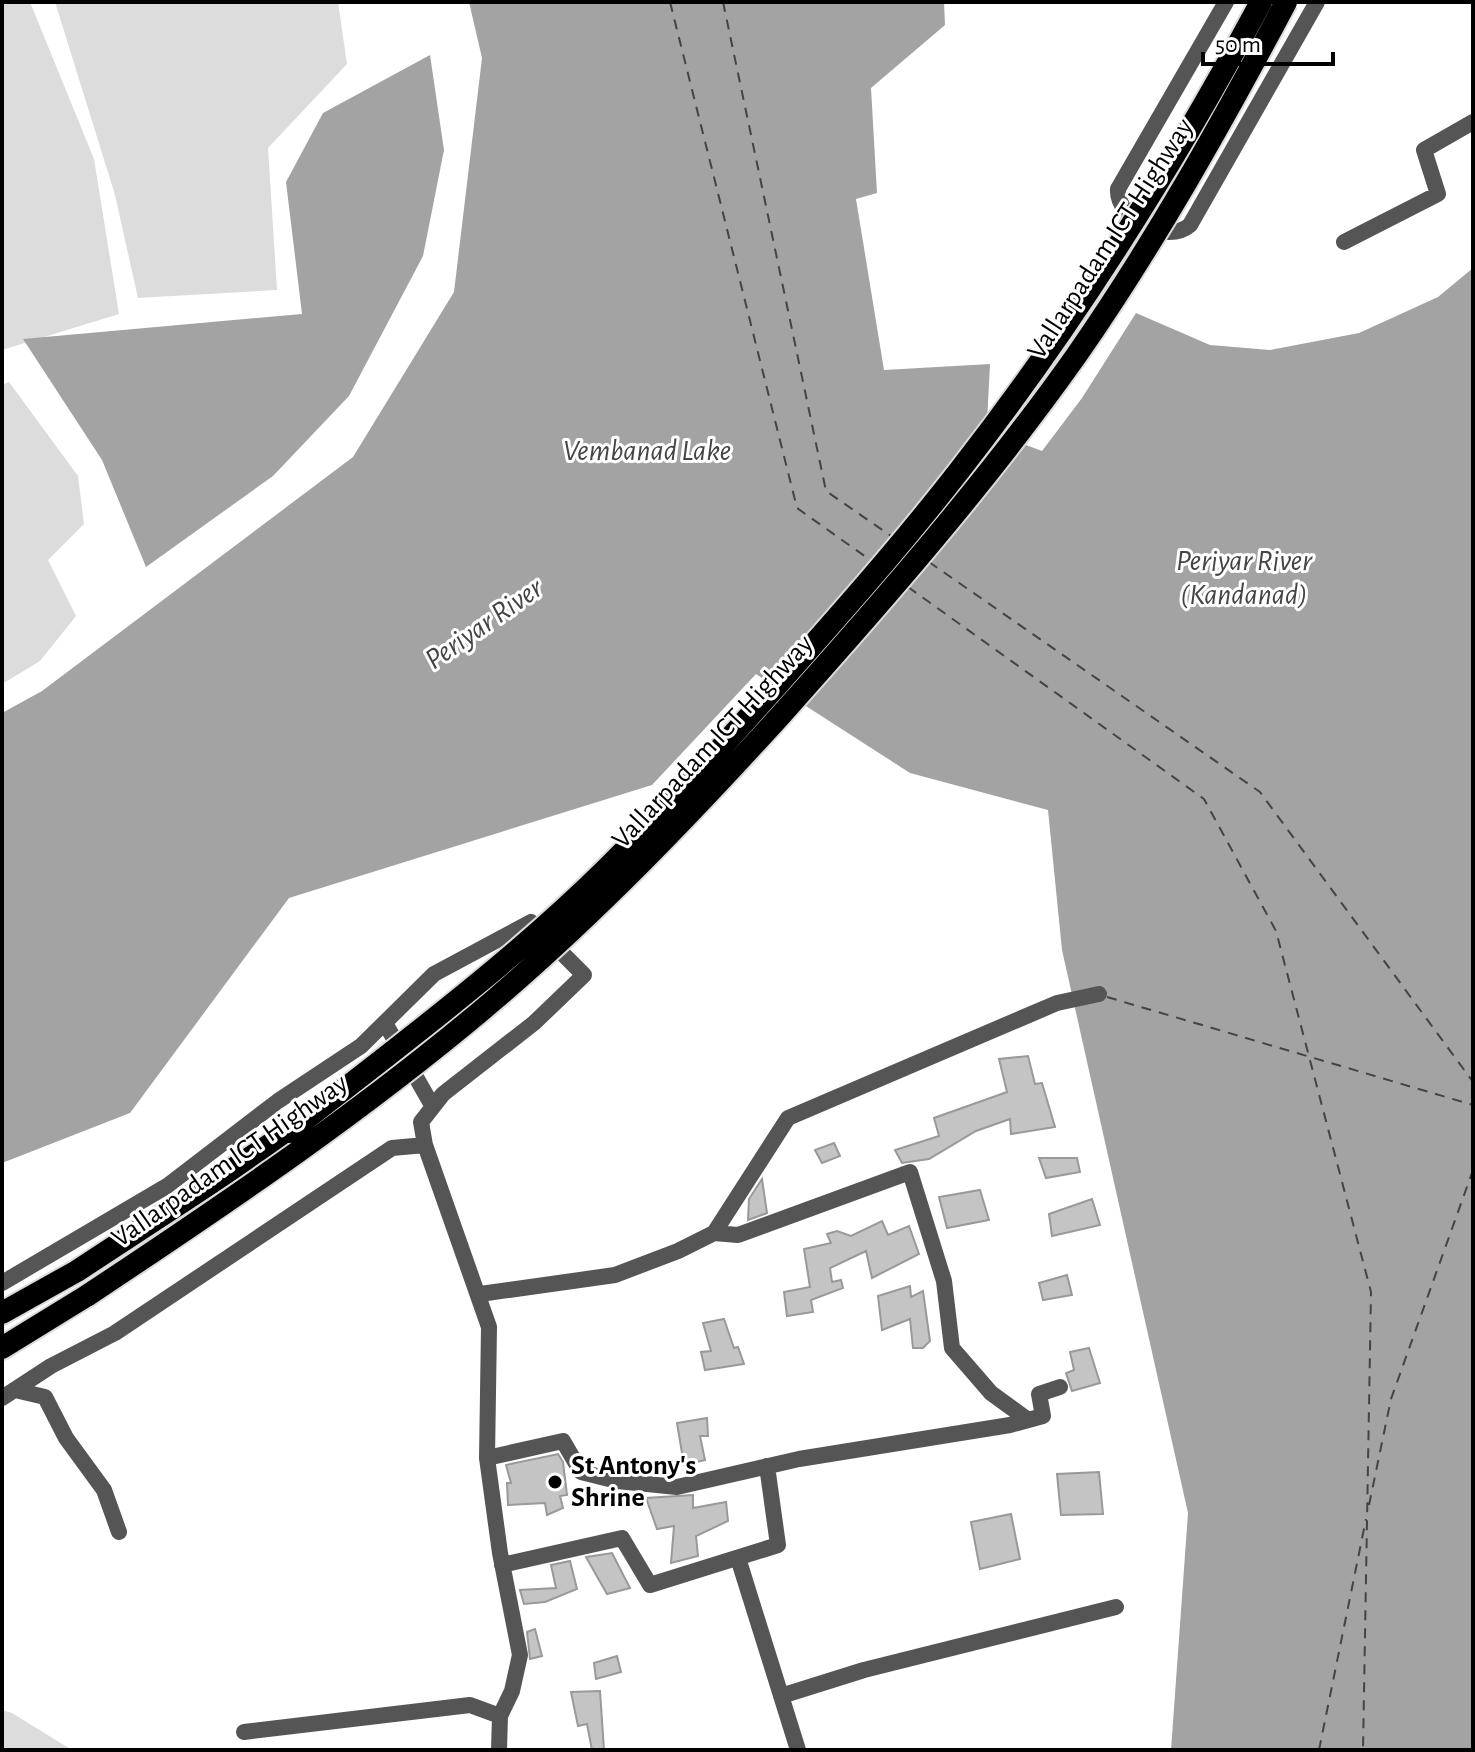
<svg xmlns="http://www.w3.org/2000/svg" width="1475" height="1752" viewBox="0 0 1475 1752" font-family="'Alegreya Sans',sans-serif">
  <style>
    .green { fill: #dcdcdc }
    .water { fill: #a3a3a3 }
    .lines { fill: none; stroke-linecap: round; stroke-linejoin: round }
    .ferry { stroke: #444; stroke-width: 2; stroke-dasharray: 10 8; stroke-linecap: butt }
    .building { fill: #c4c4c4; stroke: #999; stroke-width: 2 }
    .trunk-casing { stroke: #dbdbdb; stroke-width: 26 }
    .minor { stroke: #555; stroke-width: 16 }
    .tertiary { stroke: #555; stroke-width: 16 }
    .trunk { stroke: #000; stroke-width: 22 }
    .trunk-bridge-casing { stroke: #dbdbdb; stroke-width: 26; stroke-linecap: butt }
    .trunk-bridge { stroke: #000; stroke-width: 22 }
    .poi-dot { fill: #000; stroke: #fff; stroke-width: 3 }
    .labels { text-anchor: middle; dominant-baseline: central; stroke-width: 6; stroke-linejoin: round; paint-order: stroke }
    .street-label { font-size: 28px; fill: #000; stroke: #fff }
    .poi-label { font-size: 28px; font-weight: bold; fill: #000; stroke: #fff; text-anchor: start }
    .water-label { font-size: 30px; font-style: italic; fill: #444; stroke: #fff }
  </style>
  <rect width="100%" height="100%" fill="#fff"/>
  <path class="green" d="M 2,2 L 30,2 L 94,159 L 119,314 L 2,350 Z
    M 55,2 L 338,2 L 347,64 L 268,148 L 277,290 L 138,298 L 115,195 Z
    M 9,382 L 78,476 L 84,524 L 48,560 L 76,616 L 40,661 L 2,684 L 2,385 Z
    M 2,1710 L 12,1713 L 72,1750 L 2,1750 Z"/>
  <path class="water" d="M 469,2 L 944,2 L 945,25 L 871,88 L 877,193 L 856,199 L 884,370 L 990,364 L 987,422 L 1018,442 L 1042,451 L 1082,398 L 1136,313 L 1210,345 L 1270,350 L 1359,333 L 1438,297 L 1473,268 L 1473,1750 L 1171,1750 L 1188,1513 L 1062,950 L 1048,810 L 910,773 L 756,674 L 652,785 L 289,898 L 130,1113 L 2,1163 L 2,713 L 42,691 L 353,457 L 454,292 L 482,58 Z
    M 430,55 L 444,150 L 423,256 L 349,396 L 273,476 L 146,567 L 102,460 L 23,339 L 302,314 L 286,182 L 323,113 Z"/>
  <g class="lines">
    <path class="ferry" d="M 670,2 L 797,508 L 873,562
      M 723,2 L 826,491 L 894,538
      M 929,562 L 1260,792 L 1473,1082
      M 908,587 L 1204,799 L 1276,931 L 1371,1292 L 1363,1750
      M 1107,997 L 1473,1105
      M 1369,1505 L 1391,1399 L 1473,1170
      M 1319,1750 L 1366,1519"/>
  </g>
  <path class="building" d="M 1028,1056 L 1035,1084 L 1042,1083 L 1055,1127 L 1011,1134 L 1010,1119 L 976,1131 L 929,1159 L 902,1163 L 895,1150 L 939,1136 L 934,1118 L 1007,1092 L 999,1059 Z
    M 834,1143 L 840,1156 L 822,1163 L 815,1150 Z
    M 1039,1158 L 1077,1158 L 1080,1172 L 1046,1178 Z
    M 762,1179 L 767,1213 L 748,1220 L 749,1199 Z
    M 980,1190 L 989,1220 L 947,1228 L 939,1197 Z
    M 1092,1199 L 1100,1225 L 1052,1236 L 1049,1214 Z
    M 882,1221 L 888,1235 L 909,1226 L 919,1254 L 872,1278 L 866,1251 L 830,1268 L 832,1282 L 841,1280 L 843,1288 L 811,1300 L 813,1312 L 787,1316 L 784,1292 L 810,1287 L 804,1249 L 831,1243 L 827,1234 L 837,1231 L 851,1236 Z
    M 1067,1275 L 1072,1295 L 1043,1300 L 1039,1283 Z
    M 910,1286 L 911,1297 L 923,1291 L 930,1341 L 923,1348 L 913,1348 L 910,1319 L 882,1330 L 878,1296 Z
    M 724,1319 L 734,1348 L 738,1347 L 744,1364 L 705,1370 L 701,1352 L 711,1351 L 703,1323 Z
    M 1089,1348 L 1100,1383 L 1072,1391 L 1066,1373 L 1074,1370 L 1070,1352 Z
    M 707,1418 L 708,1436 L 700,1436 L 705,1460 L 684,1465 L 677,1423 Z
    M 558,1454 L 563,1462 L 567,1495 L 560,1496 L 563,1508 L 547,1515 L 545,1503 L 508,1505 L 507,1483 L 511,1483 L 506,1465 Z
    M 1099,1472 L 1103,1514 L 1061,1515 L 1057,1474 Z
    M 693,1495 L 693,1508 L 726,1502 L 728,1521 L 696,1536 L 698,1556 L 671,1563 L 674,1526 L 657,1529 L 646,1498 Z
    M 1011,1514 L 1020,1559 L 980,1569 L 971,1522 Z
    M 612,1553 L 630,1588 L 607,1594 L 586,1557 Z
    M 570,1561 L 577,1589 L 545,1602 L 524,1604 L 520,1590 L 556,1588 L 551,1565 Z
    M 535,1629 L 542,1656 L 530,1659 L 527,1632 Z
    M 617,1656 L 621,1672 L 596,1679 L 594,1663 Z
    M 600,1691 L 604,1750 L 592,1750 L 587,1724 L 578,1726 L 571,1692 Z"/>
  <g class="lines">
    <g class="trunk-casing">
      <path id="trunk" d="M 2,1313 L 77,1271 L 289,1132
        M 2,1348 L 88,1295"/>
    </g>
    <path class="minor" d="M 1344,242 L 1438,194 L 1424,150 L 1473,122
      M 385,1023 L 433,1107
      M 714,1233 L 738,1235 L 910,1172 L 944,1281 L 952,1348 L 991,1393 L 1028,1420
      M 2,1283 L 167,1186 L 278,1101 L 361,1046 L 434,974 L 531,922 L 584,975 L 534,1023 L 443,1094 L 421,1122 L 425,1145
      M 480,1294 L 615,1275 L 678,1251 L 714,1233 L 788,1118 L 1057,1003 L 1099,994
      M 15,1390 L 45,1397 L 66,1438 L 104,1490 L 119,1532
      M 2,1398 L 51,1366 L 115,1333 L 392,1148 L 425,1145 L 489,1327 L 487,1458 L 500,1553 L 520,1655 L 512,1691 L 500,1716 L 499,1750
      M 487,1458 L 563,1441 L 581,1472 L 617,1481 L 677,1487 L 799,1459 L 1010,1425 L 1043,1416 L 1039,1394 L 1060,1387
      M 738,1558 L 798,1750
      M 502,1565 L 622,1538 L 650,1585 L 778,1545 L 767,1466
      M 781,1696 L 864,1670 L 1116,1607
      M 244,1732 L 470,1705 L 500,1716"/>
    <path class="tertiary" d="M 1226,2 L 1118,189 C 1116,219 1167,245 1190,225 L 1317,2"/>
    <use href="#trunk" class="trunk"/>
    <g class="trunk-bridge-casing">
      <path id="trunk-bridge" d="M 289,1132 C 398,1047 510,964 608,867 C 666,810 719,750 773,690 C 836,619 900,547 959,471 C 1073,325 1173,166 1261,2
        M 88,1295 C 228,1202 366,1109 494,1000 C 597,912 689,816 780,716 C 883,601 986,483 1076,356 C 1154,244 1222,123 1286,2"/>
    </g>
    <use href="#trunk-bridge" class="trunk-bridge"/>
  </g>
  <circle class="poi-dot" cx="555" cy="1482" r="8"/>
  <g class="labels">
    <g class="street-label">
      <text transform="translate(1111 239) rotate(-57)">Vallarpadam ICT Highway</text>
      <text transform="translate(713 742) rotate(-47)">Vallarpadam ICT Highway</text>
      <text transform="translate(230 1161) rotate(-35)">Vallarpadam ICT Highway</text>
    </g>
    <g class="poi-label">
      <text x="571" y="1466">St Antony's<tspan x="571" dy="32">Shrine</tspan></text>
    </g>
    <g class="water-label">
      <text x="647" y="451">Vembanad Lake</text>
      <text x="1244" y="561">Periyar River<tspan x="1244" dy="34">(Kandanad)</tspan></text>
      <text transform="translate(484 624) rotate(-35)">Periyar River</text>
    </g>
  </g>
  <rect width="1475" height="1752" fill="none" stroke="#000000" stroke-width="8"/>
  <path d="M1203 52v12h130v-12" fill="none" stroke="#000000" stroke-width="4"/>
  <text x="1215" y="52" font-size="24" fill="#000000" stroke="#ffffff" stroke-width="6" paint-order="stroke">50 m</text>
</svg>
